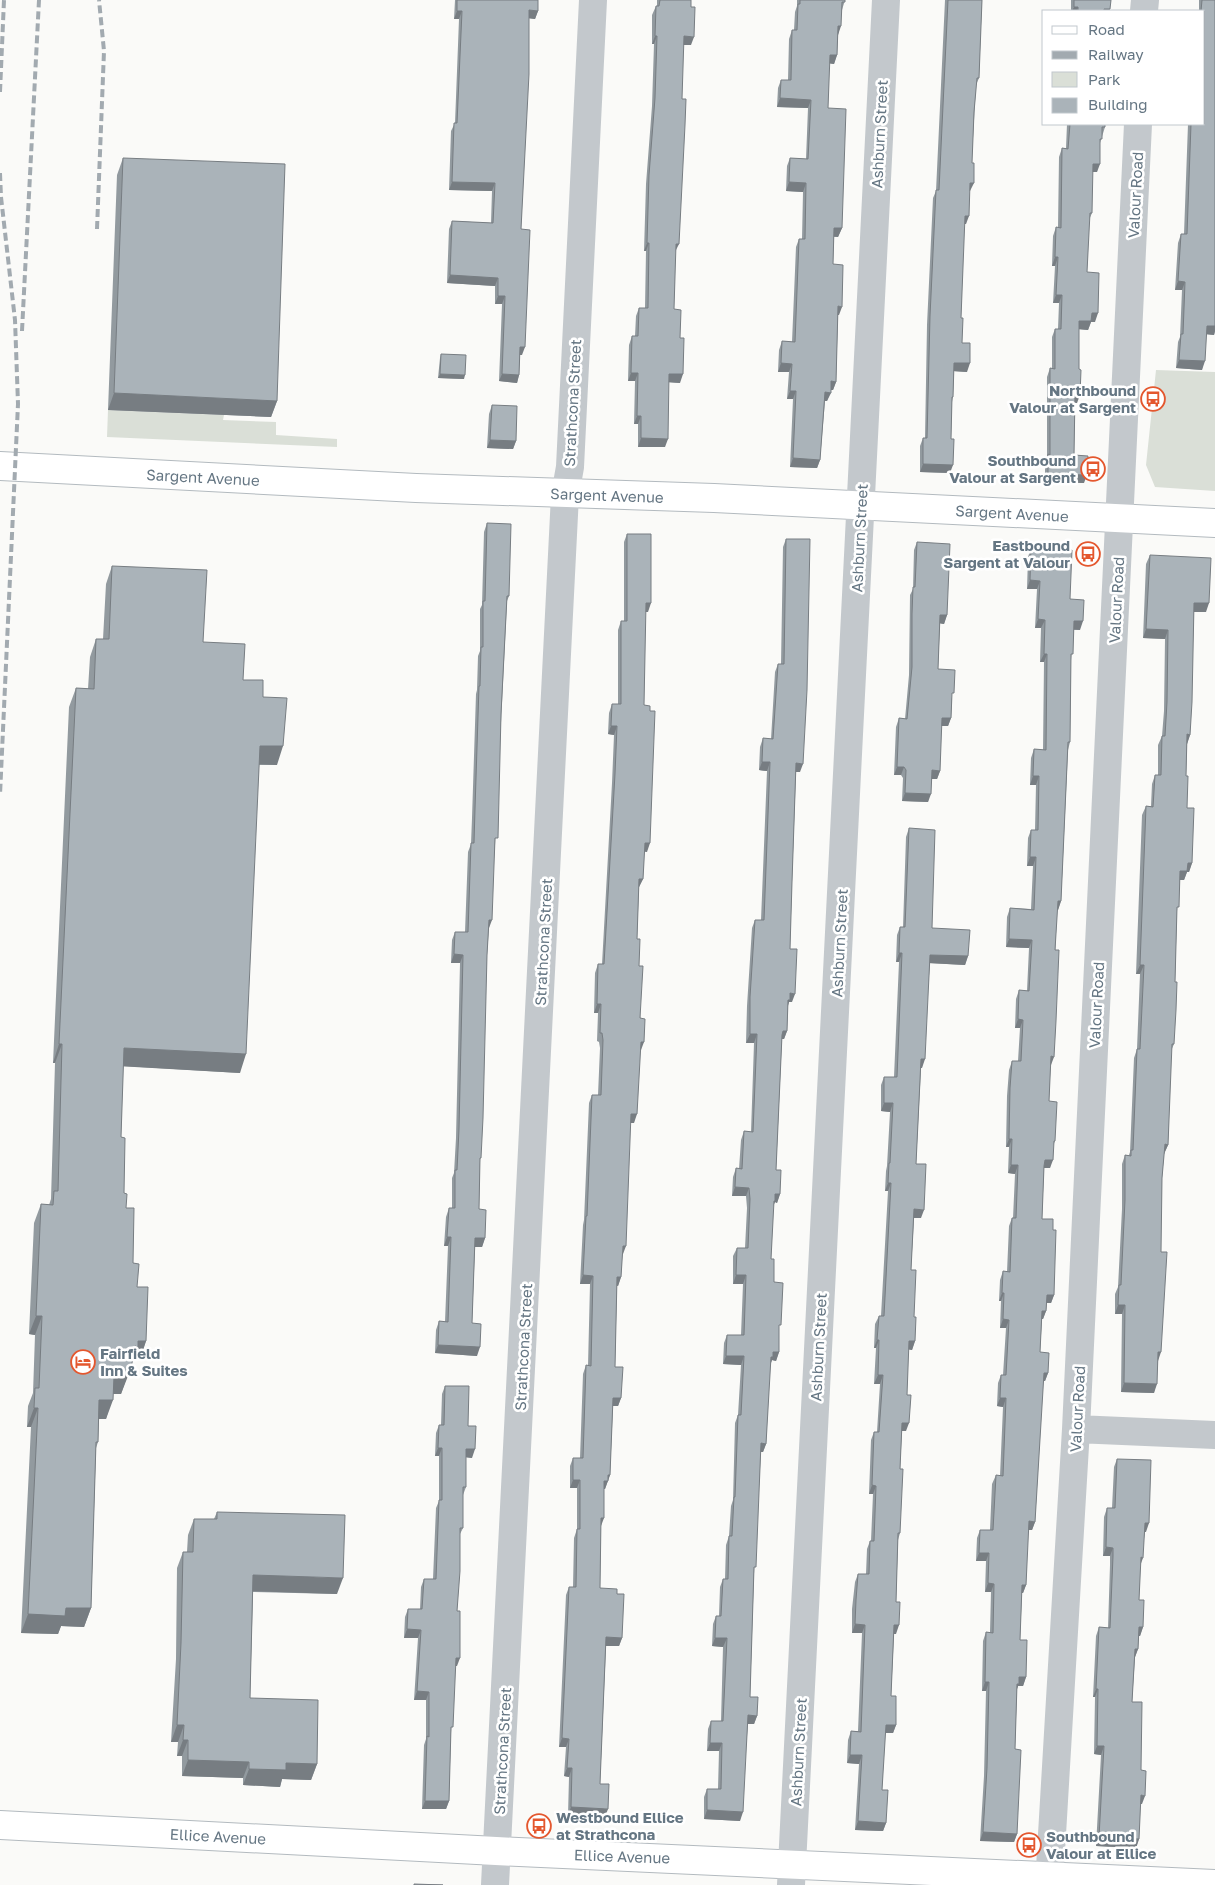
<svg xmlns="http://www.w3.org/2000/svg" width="1215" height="1885" viewBox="0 0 1215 1885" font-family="'Golos Text',sans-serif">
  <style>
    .green { fill: #dadfd7 }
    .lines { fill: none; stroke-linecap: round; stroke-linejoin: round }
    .secondary-casing { stroke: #b3babf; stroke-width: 30 }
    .street { stroke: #c3c8cc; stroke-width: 28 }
    .secondary { stroke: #fff; stroke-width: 28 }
    .rail { stroke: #a2aab0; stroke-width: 4; stroke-dasharray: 8 4; stroke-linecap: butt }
    .wall { fill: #929a9f }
    .shaded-wall { fill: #777d82 }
    .building { fill: #aab3b9; stroke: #777d82 }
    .labels { text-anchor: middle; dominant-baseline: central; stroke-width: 5; stroke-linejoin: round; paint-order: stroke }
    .street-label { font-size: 15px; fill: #657683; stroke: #fff }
    .poi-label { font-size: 15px; font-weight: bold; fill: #657683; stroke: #fff; text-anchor: end }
  </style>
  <rect width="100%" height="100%" fill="#fafaf8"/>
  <path class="green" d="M 1156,370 L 1215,372 L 1215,491 L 1155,487 L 1146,465 Z
    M 108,410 L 224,415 L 223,420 L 276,422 L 276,435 L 337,439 L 337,447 L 107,437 Z"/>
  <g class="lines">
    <g class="secondary-casing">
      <path id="secondary" d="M 0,466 L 416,488 L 714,498 L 1215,523
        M 0,1825 L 496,1851 L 1215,1884"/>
    </g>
    <path class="street" d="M 1144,11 L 1145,0
      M 1076,1429 L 1215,1435
      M 495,1885 L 565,495 L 570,467 L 593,0
      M 791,1885 L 886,0
      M 1049,1885 L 1076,1429 L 1138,124"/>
    <use href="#secondary" class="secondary"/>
    <path class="rail" d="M 0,92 L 4,0
      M 0,173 L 1,197 L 15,320 L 18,404 L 0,795
      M 97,229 L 104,51 L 99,0
      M 22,331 L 39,0"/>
  </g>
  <path class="wall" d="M 455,0 L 538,0 L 538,11 L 535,19 L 529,18 L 521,229 L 522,355 L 520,355 L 519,375 L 517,383 L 499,381 L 502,304 L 495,304 L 495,286 L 447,283 L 449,229 L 452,221 L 491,223 L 492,191 L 449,190 L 451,131 L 455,123 L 459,19 L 454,19 Z
    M 657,0 L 691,0 L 691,45 L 683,45 L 675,252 L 674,309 L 680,338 L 680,383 L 668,382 L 665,447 L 638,447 L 638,424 L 634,424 L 635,381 L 628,381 L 629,345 L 632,336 L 635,336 L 636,316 L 639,308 L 645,308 L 646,251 L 644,251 L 646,184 L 652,106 L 654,44 L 652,44 L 652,15 L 656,6 L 657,6 Z
    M 797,0 L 845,0 L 842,10 L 838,35 L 837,55 L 834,64 L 829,63 L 828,108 L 842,228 L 838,237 L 834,237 L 833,264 L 839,315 L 838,315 L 836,382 L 833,390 L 831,390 L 827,401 L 825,401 L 820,460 L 817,468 L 790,467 L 793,399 L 787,399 L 789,372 L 778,372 L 779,350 L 782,341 L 792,342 L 796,247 L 799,239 L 802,239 L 803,192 L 786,191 L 787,166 L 790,158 L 806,159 L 808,108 L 777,107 L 778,88 L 781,80 L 788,80 L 789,39 L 792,30 L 794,30 L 795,12 L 797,6 Z
    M 945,0 L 982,0 L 979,78 L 976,85 L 970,191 L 969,191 L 966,224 L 964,224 L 961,318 L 962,343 L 967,372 L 954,371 L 953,397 L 952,402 L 950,473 L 920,472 L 920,446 L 923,438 L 925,438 L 927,325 L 933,198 L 936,191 Z
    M 1071,0 L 1111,0 L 1109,11 L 1071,11 Z
    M 1199,0 L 1215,0 L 1215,331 L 1214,335 L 1206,334 L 1202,370 L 1176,368 L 1178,342 L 1180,337 L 1182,290 L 1175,290 L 1178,243 L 1181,234 L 1184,234 L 1188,124 L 1204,124 L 1204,11 L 1199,11 Z
    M 1067,124 L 1105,124 L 1105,127 L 1100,143 L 1097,172 L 1092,172 L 1092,213 L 1089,220 L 1087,272 L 1095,322 L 1091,322 L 1088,330 L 1079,329 L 1077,403 L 1075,403 L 1074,455 L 1084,483 L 1045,482 L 1045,463 L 1047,459 L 1047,377 L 1050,368 L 1052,369 L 1052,337 L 1055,329 L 1058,329 L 1059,303 L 1053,303 L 1055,266 L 1052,266 L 1053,236 L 1056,227 L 1058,228 L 1059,157 L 1062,148 L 1066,148 Z
    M 123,158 L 277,401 L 271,417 L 108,410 L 117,175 Z
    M 441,354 L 464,379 L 438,378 L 440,358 Z
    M 492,405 L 516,441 L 513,449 L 487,448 L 489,414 Z
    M 487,523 L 509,596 L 507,601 L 495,845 L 487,955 L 480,1163 L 479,1209 L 485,1238 L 482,1247 L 475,1247 L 472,1323 L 477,1356 L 435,1353 L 436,1330 L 439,1321 L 445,1322 L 448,1246 L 444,1246 L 446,1217 L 449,1208 L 452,1208 L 452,1178 L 454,1173 L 456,1138 L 460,963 L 451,963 L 452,940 L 455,932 L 465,932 L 468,852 L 471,844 L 472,818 L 476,694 L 477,690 L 478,656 L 480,651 L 480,609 L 482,605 L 484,532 Z
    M 627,534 L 648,612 L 645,612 L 644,705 L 647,852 L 644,851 L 643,879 L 639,887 L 637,939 L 639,966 L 641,1050 L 640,1050 L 634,1123 L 630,1123 L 621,1277 L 618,1286 L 617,1285 L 615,1367 L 621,1398 L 618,1406 L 613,1406 L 610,1475 L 605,1489 L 604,1489 L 601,1526 L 600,1588 L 617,1594 L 622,1638 L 619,1646 L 606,1646 L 600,1784 L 605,1817 L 568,1816 L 569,1777 L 564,1776 L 566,1747 L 559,1747 L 566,1595 L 569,1587 L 573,1587 L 574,1538 L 577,1529 L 577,1488 L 570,1488 L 570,1466 L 573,1458 L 580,1458 L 583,1374 L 586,1365 L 588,1366 L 590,1284 L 580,1284 L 583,1225 L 584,1220 L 589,1103 L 592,1095 L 598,1095 L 600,1048 L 599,1042 L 597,1041 L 598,1013 L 594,1013 L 595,973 L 598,964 L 602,964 L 612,783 L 614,735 L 608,734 L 609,713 L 612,704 L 618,704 L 618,630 L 621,621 L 624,621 L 624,542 Z
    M 786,539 L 800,772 L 796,772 L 792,882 L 790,949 L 792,1002 L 789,1002 L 788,1006 L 787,1031 L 784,1039 L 782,1039 L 776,1170 L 780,1194 L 777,1203 L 775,1202 L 773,1205 L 771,1259 L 779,1330 L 779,1352 L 776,1361 L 772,1360 L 770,1364 L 766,1444 L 763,1452 L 761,1452 L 754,1574 L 750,1697 L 757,1716 L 754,1724 L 748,1724 L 740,1821 L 704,1819 L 704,1797 L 707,1789 L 718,1789 L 719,1751 L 707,1751 L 708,1729 L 711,1721 L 721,1721 L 723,1647 L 712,1646 L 713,1624 L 716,1616 L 719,1616 L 720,1587 L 723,1579 L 725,1579 L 726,1545 L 729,1536 L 731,1506 L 733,1500 L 735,1423 L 738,1415 L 741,1365 L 723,1364 L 724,1343 L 727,1335 L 741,1335 L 743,1284 L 733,1284 L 733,1256 L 737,1248 L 745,1248 L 747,1208 L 746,1196 L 732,1196 L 733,1177 L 736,1168 L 739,1169 L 741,1140 L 744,1131 L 751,1132 L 754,1043 L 746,1043 L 747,1006 L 752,928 L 755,920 L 761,920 L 767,771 L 759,770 L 760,747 L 763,738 L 771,739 L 775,672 L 778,664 L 781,664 L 783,547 Z
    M 917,542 L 947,615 L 944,624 L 940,623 L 938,669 L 952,699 L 951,718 L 948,726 L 941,726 L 940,771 L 937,779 L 932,779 L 928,802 L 902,801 L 903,778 L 901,775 L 894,775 L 896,727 L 899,718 L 905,719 L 909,675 L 910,595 L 913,589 L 914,550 Z
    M 1031,548 L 1070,599 L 1080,630 L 1074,630 L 1071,660 L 1070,742 L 1068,750 L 1061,901 L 1058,910 L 1057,910 L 1049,1101 L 1055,1141 L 1053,1146 L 1050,1168 L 1044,1168 L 1042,1219 L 1053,1230 L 1054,1295 L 1051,1303 L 1047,1303 L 1046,1311 L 1043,1319 L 1042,1319 L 1040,1352 L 1048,1373 L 1045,1381 L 1043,1381 L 1035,1522 L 1032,1530 L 1028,1530 L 1026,1585 L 1023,1593 L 1022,1593 L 1020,1640 L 1026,1677 L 1023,1686 L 1018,1686 L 1017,1689 L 1015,1749 L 1017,1834 L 1014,1842 L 980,1841 L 984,1776 L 986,1691 L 982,1691 L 983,1641 L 986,1632 L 990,1632 L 991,1592 L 985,1592 L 986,1561 L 976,1561 L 977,1538 L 980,1530 L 990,1530 L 992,1484 L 996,1475 L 1000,1476 L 1003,1407 L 997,1406 L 998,1383 L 1001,1375 L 1003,1375 L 1006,1328 L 1000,1328 L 1001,1301 L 999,1301 L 1000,1280 L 1003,1271 L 1007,1272 L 1009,1226 L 1012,1218 L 1013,1218 L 1015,1174 L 1008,1173 L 1009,1147 L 1006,1147 L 1007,1096 L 1009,1070 L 1012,1061 L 1018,1061 L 1020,1028 L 1015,1028 L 1016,999 L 1019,990 L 1027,991 L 1029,948 L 1006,947 L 1007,917 L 1010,908 L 1031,909 L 1033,866 L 1027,866 L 1028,838 L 1031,830 L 1035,830 L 1036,785 L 1030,785 L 1031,758 L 1034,749 L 1043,750 L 1044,662 L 1040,662 L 1041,628 L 1035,628 L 1037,589 L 1027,589 L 1028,557 Z
    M 1150,555 L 1206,612 L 1194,612 L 1190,735 L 1187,744 L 1186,776 L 1187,808 L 1192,863 L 1189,872 L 1187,872 L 1184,880 L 1180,880 L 1177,911 L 1175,982 L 1174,1044 L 1171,1051 L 1168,1145 L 1164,1154 L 1162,1178 L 1158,1361 L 1154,1393 L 1121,1392 L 1122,1314 L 1115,1314 L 1115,1294 L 1118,1287 L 1122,1209 L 1122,1164 L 1125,1155 L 1129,1155 L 1130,1152 L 1134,1058 L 1137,1049 L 1140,974 L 1136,974 L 1142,815 L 1146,806 L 1151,806 L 1152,784 L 1155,775 L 1158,775 L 1158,745 L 1162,736 L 1164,711 L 1165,639 L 1143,638 L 1146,564 Z
    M 112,566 L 203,642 L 243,680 L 263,697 L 277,765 L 259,765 L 240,1073 L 123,1066 L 121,1137 L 124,1193 L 133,1263 L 146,1341 L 140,1359 L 133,1359 L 121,1394 L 113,1394 L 106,1419 L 99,1419 L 98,1442 L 96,1448 L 91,1608 L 84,1627 L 61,1626 L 58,1634 L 21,1633 L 31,1427 L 27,1427 L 28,1406 L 33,1393 L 35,1335 L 29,1334 L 34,1223 L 41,1204 L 49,1205 L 51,1199 L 55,1063 L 53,1063 L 69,707 L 76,688 L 88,689 L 90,657 L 96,639 L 103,639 L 106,584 Z
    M 909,828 L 932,928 L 968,956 L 965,965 L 930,963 L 922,1068 L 921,1068 L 916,1164 L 921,1218 L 914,1218 L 911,1270 L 915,1341 L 912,1350 L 908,1349 L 906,1431 L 902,1431 L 900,1469 L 900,1533 L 898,1540 L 896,1602 L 896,1634 L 894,1634 L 891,1696 L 896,1725 L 893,1733 L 885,1733 L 882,1790 L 886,1823 L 883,1831 L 855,1830 L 859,1764 L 847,1763 L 848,1740 L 851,1731 L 858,1731 L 862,1633 L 852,1633 L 852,1609 L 855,1582 L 858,1574 L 866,1574 L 867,1549 L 870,1541 L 871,1541 L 873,1494 L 869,1494 L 871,1440 L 874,1432 L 877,1432 L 880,1384 L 874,1384 L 876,1348 L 874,1348 L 875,1324 L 879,1316 L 881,1316 L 888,1191 L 885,1191 L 886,1171 L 887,1166 L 890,1112 L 881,1111 L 881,1085 L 884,1077 L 894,1077 L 899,962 L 896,962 L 897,935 L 900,927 L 903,927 L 906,837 Z
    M 445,1386 L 468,1426 L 472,1458 L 466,1457 L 466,1487 L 463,1495 L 463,1528 L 460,1534 L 457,1611 L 457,1666 L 455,1666 L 451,1733 L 449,1801 L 446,1809 L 422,1809 L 424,1745 L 426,1739 L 426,1700 L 414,1700 L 418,1638 L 404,1638 L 405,1617 L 408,1609 L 420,1609 L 421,1587 L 424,1579 L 433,1579 L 436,1508 L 439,1501 L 439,1456 L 435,1456 L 436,1433 L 439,1425 L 441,1425 L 442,1394 Z
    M 1117,1459 L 1146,1532 L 1145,1532 L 1140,1566 L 1139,1600 L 1143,1627 L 1140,1636 L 1139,1636 L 1138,1649 L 1135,1657 L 1132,1702 L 1141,1770 L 1142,1804 L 1140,1804 L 1139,1839 L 1136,1848 L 1096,1846 L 1101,1755 L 1094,1754 L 1095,1697 L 1093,1697 L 1096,1636 L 1099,1627 L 1108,1628 L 1110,1565 L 1110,1556 L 1103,1556 L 1104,1517 L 1107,1508 L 1112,1508 L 1114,1467 Z
    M 217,1512 L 337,1594 L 253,1592 L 250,1698 L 317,1764 L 311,1780 L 282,1779 L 280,1787 L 243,1785 L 243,1778 L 182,1776 L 182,1756 L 177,1756 L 178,1742 L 171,1742 L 176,1659 L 177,1568 L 183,1552 L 187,1552 L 188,1535 L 194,1519 L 214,1519 Z"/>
  <path class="shaded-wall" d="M 1074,7 L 1078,7 L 1077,11 L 1072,11 Z
    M 1104,9 L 1110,9 L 1109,11 L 1103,11 Z
    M 529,10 L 538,11 L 535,19 L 526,18 Z
    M 457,11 L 462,11 L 459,19 L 454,19 Z
    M 838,26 L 841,26 L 838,35 Z
    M 655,36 L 657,36 L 654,44 L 652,44 Z
    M 684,36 L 694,37 L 691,45 L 681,45 Z
    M 830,55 L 837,55 L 834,64 L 826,63 Z
    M 780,98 L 811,100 L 808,108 L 777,107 Z
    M 1093,164 L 1100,164 L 1097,172 L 1090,172 Z
    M 452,182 L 495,183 L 492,191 L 449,190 Z
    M 789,182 L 806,183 L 803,192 L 786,191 Z
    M 970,183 L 974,183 L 970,191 L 967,191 Z
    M 965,216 L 969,216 L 966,224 L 962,224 Z
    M 834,228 L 842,228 L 838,237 L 831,236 Z
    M 647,243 L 649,243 L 646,251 L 644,251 Z
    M 676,244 L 679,244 L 675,252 Z
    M 1055,257 L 1058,257 L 1055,266 L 1052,266 Z
    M 450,275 L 498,278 L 495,286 L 447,283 Z
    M 1178,281 L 1185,282 L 1182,290 L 1175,290 Z
    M 1056,295 L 1062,295 L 1059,303 L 1053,303 Z
    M 498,296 L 505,296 L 502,304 L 495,304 Z
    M 838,306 L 842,307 L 839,315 L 835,315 Z
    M 1092,313 L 1098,313 L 1095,322 L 1091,322 L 1088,330 L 1076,329 L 1079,321 Z
    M 1207,326 L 1215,326 L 1215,331 L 1214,335 L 1204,334 Z
    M 520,347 L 525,347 L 522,355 L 517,355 Z
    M 1179,360 L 1205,361 L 1202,370 L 1176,368 Z
    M 781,363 L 792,364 L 789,372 L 778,372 Z
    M 954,363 L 970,363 L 967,372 L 951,371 Z
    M 631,373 L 638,373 L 635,381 L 628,381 Z
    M 440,374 L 465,375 L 464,379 L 438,378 Z
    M 502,374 L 519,375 L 517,383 L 499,381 Z
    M 669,374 L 683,374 L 680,383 L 665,382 Z
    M 831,381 L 836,382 L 833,390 L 828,390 Z
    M 790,391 L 796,391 L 793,399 L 787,399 Z
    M 825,392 L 831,393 L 827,401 L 822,401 Z
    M 114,393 L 277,401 L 271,417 L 108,410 Z
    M 1075,394 L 1080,395 L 1077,403 L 1072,403 Z
    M 637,416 L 641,416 L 638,424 L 634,424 Z
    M 641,438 L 668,439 L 665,447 L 638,447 Z
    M 490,440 L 516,441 L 513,449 L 487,448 Z
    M 793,458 L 820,460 L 817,468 L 790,467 Z
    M 923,464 L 953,465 L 950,473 L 920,472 Z
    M 1048,474 L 1087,475 L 1084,483 L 1045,482 Z
    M 1030,580 L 1040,581 L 1037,589 L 1027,589 Z
    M 646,603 L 651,603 L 648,612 L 642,612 Z
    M 1194,603 L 1209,603 L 1206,612 L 1191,612 Z
    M 940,615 L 947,615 L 944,624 L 937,623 Z
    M 1038,619 L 1045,620 L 1041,628 L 1035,628 Z
    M 1074,621 L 1083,621 L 1080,630 L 1071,629 Z
    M 1146,629 L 1168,630 L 1165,639 L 1143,638 Z
    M 1044,654 L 1047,654 L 1044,662 L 1040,662 Z
    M 942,718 L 951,718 L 948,726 L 939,726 Z
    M 611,726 L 617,726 L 614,735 L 608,734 Z
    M 1187,734 L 1190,735 L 1187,744 Z
    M 260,746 L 283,746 L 277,765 L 253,764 Z
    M 762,762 L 770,762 L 767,771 L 759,770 Z
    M 796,763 L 803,764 L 800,772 L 793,772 Z
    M 897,767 L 904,767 L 901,775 L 894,775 Z
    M 932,770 L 940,771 L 937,779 L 929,779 Z
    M 1033,776 L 1039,776 L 1036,785 L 1030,785 Z
    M 905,793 L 931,794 L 928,802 L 902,801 Z
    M 645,843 L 650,843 L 647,852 L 641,851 Z
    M 1030,857 L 1036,857 L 1033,866 L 1027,866 Z
    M 1188,863 L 1192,863 L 1189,872 L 1187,872 L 1184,880 L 1177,880 L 1180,871 Z
    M 639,879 L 643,879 L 639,887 L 636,887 Z
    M 1058,901 L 1061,901 L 1058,910 L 1055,909 Z
    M 489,920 L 492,920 L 489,928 L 486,928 Z
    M 1009,939 L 1032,940 L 1029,948 L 1006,947 Z
    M 899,953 L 902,953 L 899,962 L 896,962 Z
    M 454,954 L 463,955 L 460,963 L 451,963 Z
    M 930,955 L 968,956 L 965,965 L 927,963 Z
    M 1140,965 L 1144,965 L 1140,974 L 1136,974 Z
    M 790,993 L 795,994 L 792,1002 L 789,1002 L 787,1008 L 785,1008 Z
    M 597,1004 L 601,1004 L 598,1013 L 594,1013 Z
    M 1018,1019 L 1023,1020 L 1020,1028 L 1015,1028 Z
    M 783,1031 L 787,1031 L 784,1039 L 780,1039 Z
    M 750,1034 L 757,1034 L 754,1043 L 746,1043 Z
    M 641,1042 L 644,1042 L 641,1050 L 638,1050 Z
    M 59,1044 L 62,1044 L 55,1063 L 53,1063 Z
    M 124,1048 L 246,1054 L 240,1073 L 117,1066 Z
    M 1051,1056 L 1054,1057 L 1051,1065 L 1048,1065 Z
    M 921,1059 L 925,1059 L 922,1068 L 918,1068 Z
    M 884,1103 L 893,1103 L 890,1112 L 881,1111 Z
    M 631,1114 L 637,1114 L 634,1123 L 627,1123 Z
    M 1009,1139 L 1012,1139 L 1009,1147 L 1006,1147 Z
    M 1165,1144 L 1168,1145 L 1164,1154 Z
    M 1045,1160 L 1053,1160 L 1050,1168 L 1042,1168 Z
    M 1011,1165 L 1018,1165 L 1015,1174 L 1008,1173 Z
    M 888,1183 L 891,1183 L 888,1191 L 885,1191 Z
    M 735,1187 L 749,1188 L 746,1196 L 732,1196 Z
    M 775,1194 L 780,1194 L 777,1203 L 775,1202 L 772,1209 Z
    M 914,1209 L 924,1210 L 921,1218 L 911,1218 Z
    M 447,1237 L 451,1237 L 448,1246 L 444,1246 Z
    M 475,1238 L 485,1238 L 482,1247 L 472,1247 Z
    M 623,1246 L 626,1246 L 623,1254 Z
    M 583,1275 L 593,1276 L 590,1284 L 580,1284 Z
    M 736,1275 L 746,1275 L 743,1284 L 733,1284 Z
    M 617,1277 L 621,1277 L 618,1286 L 614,1285 Z
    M 1002,1293 L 1004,1293 L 1001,1301 L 999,1301 Z
    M 1047,1295 L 1054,1295 L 1051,1303 L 1044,1303 Z
    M 1118,1305 L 1125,1305 L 1122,1314 L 1115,1314 Z
    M 1042,1311 L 1046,1311 L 1043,1319 L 1039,1319 Z
    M 36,1316 L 42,1316 L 35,1335 L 29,1334 Z
    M 1003,1319 L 1009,1320 L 1006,1328 L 1000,1328 Z
    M 877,1340 L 879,1340 L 876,1348 L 874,1348 Z
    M 138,1341 L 146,1341 L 140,1359 L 133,1359 L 135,1346 Z
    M 909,1341 L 915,1341 L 912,1350 L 906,1349 Z
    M 438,1345 L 480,1347 L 477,1356 L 435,1353 Z
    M 773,1352 L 779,1352 L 776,1361 L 772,1360 L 770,1366 L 768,1365 Z
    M 1158,1352 L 1161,1352 L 1158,1361 Z
    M 726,1356 L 744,1356 L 741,1365 L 723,1364 Z
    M 1044,1373 L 1048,1373 L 1045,1381 L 1041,1381 Z
    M 878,1375 L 883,1375 L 880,1384 L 874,1384 Z
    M 114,1376 L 128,1376 L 121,1394 L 107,1394 Z
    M 1124,1383 L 1157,1384 L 1154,1393 L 1121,1392 Z
    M 613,1398 L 621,1398 L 618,1406 L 610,1406 Z
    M 1000,1398 L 1006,1398 L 1003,1407 L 997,1406 Z
    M 99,1400 L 113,1400 L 106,1419 L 93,1419 Z
    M 34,1408 L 38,1408 L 31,1427 L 27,1427 Z
    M 902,1423 L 909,1423 L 906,1431 L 899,1431 Z
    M 761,1443 L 766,1444 L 763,1452 L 758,1452 Z
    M 438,1448 L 442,1448 L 439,1456 L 435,1456 Z
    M 466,1449 L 475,1449 L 472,1458 L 463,1457 Z
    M 608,1475 L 610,1475 L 605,1489 L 601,1489 L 604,1481 Z
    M 573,1480 L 580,1480 L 577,1488 L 570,1488 Z
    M 872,1485 L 876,1486 L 873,1494 L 869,1494 Z
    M 601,1518 L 604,1518 L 601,1526 Z
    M 1029,1521 L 1035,1522 L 1032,1530 L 1025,1530 Z
    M 1145,1523 L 1149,1523 L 1146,1532 L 1142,1532 Z
    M 1106,1547 L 1113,1548 L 1110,1556 L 1103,1556 Z
    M 979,1553 L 989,1553 L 986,1561 L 976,1561 Z
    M 1141,1557 L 1143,1558 L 1140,1566 Z
    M 253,1575 L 343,1578 L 337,1594 L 247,1591 Z
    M 988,1583 L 994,1584 L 991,1592 L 985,1592 Z
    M 1022,1585 L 1026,1585 L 1023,1593 L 1019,1593 Z
    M 66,1608 L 91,1608 L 84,1627 L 61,1626 L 58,1634 L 21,1633 L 28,1614 Z
    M 855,1624 L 865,1625 L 862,1633 L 852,1633 Z
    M 894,1625 L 899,1625 L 896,1634 L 891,1634 Z
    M 1139,1627 L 1143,1627 L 1140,1636 L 1136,1636 Z
    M 407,1629 L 421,1630 L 418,1638 L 404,1638 Z
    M 606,1637 L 622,1638 L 619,1646 L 603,1646 Z
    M 715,1638 L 727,1638 L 723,1647 L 712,1646 Z
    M 1135,1649 L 1138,1649 L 1135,1657 Z
    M 456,1658 L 460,1658 L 457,1666 L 453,1666 Z
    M 1019,1677 L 1026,1677 L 1023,1686 L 1018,1686 L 1016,1692 L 1014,1692 Z
    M 985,1682 L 989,1682 L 986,1691 L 982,1691 Z
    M 1096,1689 L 1098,1689 L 1095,1697 L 1093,1697 Z
    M 417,1691 L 429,1692 L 426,1700 L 414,1700 Z
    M 748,1715 L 757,1716 L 754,1724 L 745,1724 Z
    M 177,1725 L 184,1725 L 178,1742 L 171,1742 Z
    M 886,1725 L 896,1725 L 893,1733 L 883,1733 Z
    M 562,1738 L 569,1739 L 566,1747 L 559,1747 Z
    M 183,1740 L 188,1740 L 182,1756 L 177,1756 Z
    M 710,1743 L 722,1743 L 719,1751 L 707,1751 Z
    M 1097,1746 L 1104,1746 L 1101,1755 L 1094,1754 Z
    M 850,1755 L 862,1755 L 859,1764 L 847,1763 Z
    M 188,1760 L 249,1762 L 243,1778 L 182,1776 Z
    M 286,1763 L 317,1764 L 311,1780 L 282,1779 L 280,1787 L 243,1785 L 249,1769 Z
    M 567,1768 L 572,1768 L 569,1777 L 564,1776 Z
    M 1141,1795 L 1145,1796 L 1142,1804 L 1138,1804 Z
    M 425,1801 L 449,1801 L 446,1809 L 422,1809 Z
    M 571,1807 L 608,1809 L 605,1817 L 568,1816 Z
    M 707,1810 L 743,1812 L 740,1821 L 704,1819 Z
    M 858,1821 L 886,1823 L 883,1831 L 855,1830 Z
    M 983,1832 L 1017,1834 L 1014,1842 L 980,1841 Z
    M 1099,1837 L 1139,1839 L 1136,1848 L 1096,1846 Z"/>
  <path class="building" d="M 457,0 L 538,0 L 538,11 L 529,10 L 529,74 L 521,229 L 530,230 L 525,347 L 520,347 L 519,375 L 502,374 L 505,296 L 498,296 L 498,278 L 450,275 L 452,221 L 493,223 L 495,183 L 452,182 L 454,123 L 457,123 L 462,11 L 457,11 Z
    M 660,0 L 691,0 L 691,7 L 695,7 L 694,37 L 684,36 L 682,99 L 686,99 L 685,125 L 679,244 L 676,244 L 674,309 L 681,310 L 680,338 L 684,338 L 683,374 L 669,374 L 668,439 L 641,438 L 641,416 L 637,416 L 638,373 L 631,373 L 632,336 L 638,336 L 639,308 L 648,308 L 649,243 L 647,243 L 649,175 L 655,98 L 657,36 L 655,36 L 656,6 L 659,6 Z
    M 800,0 L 845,0 L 845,2 L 842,2 L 841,26 L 838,26 L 837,55 L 830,55 L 828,108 L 846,109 L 842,228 L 834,228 L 833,264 L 843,265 L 842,307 L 838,306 L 836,382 L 831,381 L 831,393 L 825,392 L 820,460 L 793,458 L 796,391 L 790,391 L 792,364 L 781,363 L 782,341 L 795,342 L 799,239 L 805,239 L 806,183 L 789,182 L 790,158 L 808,159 L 811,100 L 780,98 L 781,80 L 791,80 L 792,30 L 797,30 L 798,4 L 800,4 Z
    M 948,0 L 982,0 L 979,78 L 977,78 L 974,112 L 972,163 L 974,163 L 974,183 L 970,183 L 969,216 L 965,216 L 961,318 L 963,318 L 962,343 L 970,343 L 970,363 L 954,363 L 953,397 L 952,397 L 951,439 L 954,439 L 953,465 L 923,464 L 923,438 L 927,438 L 930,316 L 936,190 L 939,190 Z
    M 1074,0 L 1111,0 L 1110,9 L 1104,9 L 1104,11 L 1078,11 L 1078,7 L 1074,7 Z
    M 1202,0 L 1215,0 L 1215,326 L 1207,326 L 1205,361 L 1179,360 L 1181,334 L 1183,334 L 1185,282 L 1178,281 L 1181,234 L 1187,234 L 1191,124 L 1204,124 L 1204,11 L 1201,11 Z
    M 1070,124 L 1105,124 L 1105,127 L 1102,127 L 1102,139 L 1100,139 L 1100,164 L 1093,164 L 1092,213 L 1090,213 L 1087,272 L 1099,273 L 1098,313 L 1092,313 L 1091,321 L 1079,321 L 1079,369 L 1081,370 L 1080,395 L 1075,394 L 1074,455 L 1088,456 L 1087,475 L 1048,474 L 1048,454 L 1050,455 L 1050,368 L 1055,369 L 1055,329 L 1061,329 L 1062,295 L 1056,295 L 1058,257 L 1055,257 L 1056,227 L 1061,228 L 1062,148 L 1068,149 Z
    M 123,158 L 285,164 L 277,401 L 114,393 Z
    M 441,354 L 466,355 L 465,375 L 440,374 Z
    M 492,405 L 517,406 L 516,441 L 490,440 Z
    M 487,523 L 511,524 L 509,596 L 507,596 L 501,714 L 498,838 L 495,838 L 492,920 L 489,920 L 487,955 L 483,1118 L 481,1158 L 480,1158 L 479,1209 L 486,1210 L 485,1238 L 475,1238 L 472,1323 L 481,1324 L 480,1347 L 438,1345 L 439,1321 L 448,1322 L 451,1237 L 447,1237 L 449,1208 L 455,1208 L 455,1170 L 457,1170 L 459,1129 L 463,955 L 454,954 L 455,932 L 468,932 L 471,843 L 474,843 L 475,809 L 479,686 L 480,686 L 481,647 L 483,647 L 483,601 L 485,601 Z
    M 627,534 L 651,534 L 651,603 L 646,603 L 644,705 L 650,706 L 650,711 L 655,711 L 650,843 L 645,843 L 643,879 L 639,879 L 637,939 L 640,939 L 639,966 L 643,966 L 640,1018 L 645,1019 L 644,1042 L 641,1042 L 637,1114 L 631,1114 L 626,1246 L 623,1246 L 621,1277 L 617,1277 L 615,1367 L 623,1367 L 621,1398 L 613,1398 L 610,1475 L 608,1475 L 608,1481 L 604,1481 L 604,1518 L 601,1518 L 600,1588 L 617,1589 L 617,1594 L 624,1594 L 622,1638 L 606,1637 L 600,1784 L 609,1784 L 608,1809 L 571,1807 L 572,1768 L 567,1768 L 569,1739 L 562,1738 L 569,1587 L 576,1587 L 577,1529 L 580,1529 L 580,1480 L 573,1480 L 573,1458 L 583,1458 L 586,1365 L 591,1366 L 593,1276 L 583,1275 L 586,1216 L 587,1216 L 592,1095 L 601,1095 L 603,1040 L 602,1033 L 600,1033 L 601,1004 L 597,1004 L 598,964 L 604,964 L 615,774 L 617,726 L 611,726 L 612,704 L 621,704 L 621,621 L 627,621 Z
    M 786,539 L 810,539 L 807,690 L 803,764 L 796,763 L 792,882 L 790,949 L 797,949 L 795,994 L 790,993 L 790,1000 L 788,1000 L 787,1031 L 783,1031 L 782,1035 L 776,1170 L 781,1170 L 780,1194 L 775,1194 L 775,1201 L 774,1201 L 771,1259 L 774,1259 L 774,1282 L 783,1283 L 781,1325 L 779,1325 L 779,1352 L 773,1352 L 773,1357 L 771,1357 L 766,1444 L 761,1443 L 756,1567 L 754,1567 L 750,1697 L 758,1697 L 757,1716 L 748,1715 L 743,1812 L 707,1810 L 707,1789 L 721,1789 L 722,1743 L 710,1743 L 711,1721 L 723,1721 L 727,1638 L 715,1638 L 716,1616 L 721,1616 L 723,1579 L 728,1579 L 729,1536 L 732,1536 L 734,1497 L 735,1497 L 738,1415 L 741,1415 L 744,1356 L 726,1356 L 727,1335 L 744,1335 L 746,1275 L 736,1275 L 737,1248 L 748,1248 L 750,1199 L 749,1188 L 735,1187 L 736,1168 L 742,1169 L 744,1131 L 753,1132 L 757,1034 L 750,1034 L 750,997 L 755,920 L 764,920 L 770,762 L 762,762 L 763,738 L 773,739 L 778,664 L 784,664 Z
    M 917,542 L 950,544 L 947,615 L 940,615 L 938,669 L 955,670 L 954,693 L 952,693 L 951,718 L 942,718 L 940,771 L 932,770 L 931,794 L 905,793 L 906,770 L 904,767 L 897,767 L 899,718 L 907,719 L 912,667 L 912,614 L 913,587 L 915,587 Z
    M 1031,548 L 1072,550 L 1070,599 L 1084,600 L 1083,621 L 1074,621 L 1073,654 L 1071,654 L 1070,742 L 1068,742 L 1061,901 L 1058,901 L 1055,950 L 1059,950 L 1056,1021 L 1054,1057 L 1051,1056 L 1049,1101 L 1057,1102 L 1055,1141 L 1054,1141 L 1053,1160 L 1045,1160 L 1044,1166 L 1042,1219 L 1053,1219 L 1053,1230 L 1056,1230 L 1054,1295 L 1047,1295 L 1046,1311 L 1042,1311 L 1040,1352 L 1049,1353 L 1048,1373 L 1044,1373 L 1035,1522 L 1029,1521 L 1026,1585 L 1022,1585 L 1020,1640 L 1027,1640 L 1026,1677 L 1019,1677 L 1019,1684 L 1017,1684 L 1015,1749 L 1021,1750 L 1017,1834 L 983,1832 L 987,1768 L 989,1682 L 985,1682 L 986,1632 L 993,1633 L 994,1584 L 988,1583 L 989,1553 L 979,1553 L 980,1530 L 993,1530 L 996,1475 L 1003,1476 L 1006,1398 L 1000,1398 L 1001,1375 L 1006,1375 L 1009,1320 L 1003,1319 L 1004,1293 L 1002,1293 L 1003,1271 L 1010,1272 L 1012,1218 L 1016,1218 L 1018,1165 L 1011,1165 L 1012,1139 L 1009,1139 L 1010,1088 L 1012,1061 L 1021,1061 L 1023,1020 L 1018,1019 L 1019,990 L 1029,991 L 1032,940 L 1009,939 L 1010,908 L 1034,910 L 1036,857 L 1030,857 L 1031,830 L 1038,830 L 1039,776 L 1033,776 L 1034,749 L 1046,750 L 1047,654 L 1044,654 L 1045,620 L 1038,619 L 1040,581 L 1030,580 Z
    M 1150,555 L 1211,558 L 1209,603 L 1194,603 L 1192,702 L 1190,735 L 1187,734 L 1186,776 L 1188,776 L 1187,808 L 1194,808 L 1192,863 L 1188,863 L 1187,871 L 1180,871 L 1179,907 L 1177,907 L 1175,982 L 1177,982 L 1176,1010 L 1174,1044 L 1172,1044 L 1168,1145 L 1165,1144 L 1162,1178 L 1161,1252 L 1167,1252 L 1161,1352 L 1158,1352 L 1157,1384 L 1124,1383 L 1125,1305 L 1118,1305 L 1119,1285 L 1121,1285 L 1125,1200 L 1125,1155 L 1131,1156 L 1131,1150 L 1133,1150 L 1137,1049 L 1140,1049 L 1144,965 L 1140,965 L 1146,806 L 1153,807 L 1155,775 L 1161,775 L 1162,736 L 1165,736 L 1167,702 L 1168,630 L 1146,629 Z
    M 112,566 L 207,570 L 203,642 L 245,644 L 243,680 L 263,680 L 263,697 L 287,698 L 283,746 L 260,746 L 246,1054 L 124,1048 L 121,1137 L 125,1138 L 124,1193 L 127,1194 L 126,1208 L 134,1208 L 133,1263 L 139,1264 L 137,1287 L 148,1287 L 146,1341 L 138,1341 L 138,1347 L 135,1346 L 132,1363 L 128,1376 L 114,1376 L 113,1400 L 99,1400 L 98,1442 L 96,1442 L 91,1608 L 66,1608 L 65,1616 L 28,1614 L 38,1408 L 34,1408 L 35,1388 L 39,1388 L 42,1316 L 36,1316 L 41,1204 L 53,1205 L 54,1191 L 58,1191 L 62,1044 L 59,1044 L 76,688 L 94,689 L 96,639 L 109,639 Z
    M 909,828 L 935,830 L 932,928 L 970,930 L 968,956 L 930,955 L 925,1059 L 921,1059 L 916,1164 L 926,1164 L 924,1210 L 914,1209 L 911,1270 L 916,1270 L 914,1317 L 916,1317 L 915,1341 L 909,1341 L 907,1395 L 911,1395 L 909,1423 L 902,1423 L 900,1469 L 903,1469 L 900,1533 L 898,1533 L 896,1602 L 900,1602 L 899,1625 L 894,1625 L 891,1696 L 896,1696 L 896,1725 L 886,1725 L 882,1790 L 888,1790 L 886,1823 L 858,1821 L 862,1755 L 850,1755 L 851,1731 L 861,1732 L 865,1625 L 855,1624 L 856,1600 L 858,1574 L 869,1574 L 870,1541 L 874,1541 L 876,1486 L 872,1485 L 874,1432 L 879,1432 L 883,1375 L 878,1375 L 879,1340 L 877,1340 L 879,1316 L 884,1316 L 891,1183 L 888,1183 L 889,1163 L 890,1163 L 893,1103 L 884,1103 L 884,1077 L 897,1077 L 902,953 L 899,953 L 900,927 L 905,927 Z
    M 445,1386 L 469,1386 L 468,1426 L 476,1426 L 475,1449 L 466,1449 L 466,1487 L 463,1487 L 463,1528 L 460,1528 L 460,1571 L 457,1611 L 460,1611 L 460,1658 L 456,1658 L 453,1727 L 451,1727 L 449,1801 L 425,1801 L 427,1736 L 429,1737 L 429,1692 L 417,1691 L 421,1630 L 407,1629 L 408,1609 L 422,1609 L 424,1579 L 436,1579 L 439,1500 L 442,1500 L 442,1448 L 438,1448 L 439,1425 L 444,1425 Z
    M 1117,1459 L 1151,1460 L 1149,1523 L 1145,1523 L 1143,1558 L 1141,1557 L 1139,1600 L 1144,1600 L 1143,1627 L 1139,1627 L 1138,1649 L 1135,1649 L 1132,1702 L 1142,1702 L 1141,1770 L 1146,1771 L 1145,1796 L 1141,1795 L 1139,1839 L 1099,1837 L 1104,1746 L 1097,1746 L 1098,1689 L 1096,1689 L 1099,1627 L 1110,1628 L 1113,1556 L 1113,1548 L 1106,1547 L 1107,1508 L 1115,1508 Z
    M 217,1512 L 345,1515 L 343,1578 L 253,1575 L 250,1698 L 318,1700 L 317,1764 L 286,1763 L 286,1770 L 249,1769 L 249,1762 L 188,1760 L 188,1740 L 183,1740 L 184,1725 L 177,1725 L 181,1643 L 183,1552 L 193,1552 L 194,1519 L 217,1519 Z
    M 414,1884 L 443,1885 L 414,1885 Z"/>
  <defs>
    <g id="bus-ring" transform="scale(1.25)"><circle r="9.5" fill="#fff" stroke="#e4572e" stroke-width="1.5"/><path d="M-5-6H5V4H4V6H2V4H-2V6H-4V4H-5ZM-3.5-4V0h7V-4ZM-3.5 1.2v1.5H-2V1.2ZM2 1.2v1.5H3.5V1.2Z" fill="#e4572e"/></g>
    <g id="hotel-ring" transform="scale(1.25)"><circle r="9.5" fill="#fff" stroke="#e4572e" stroke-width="1.5"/><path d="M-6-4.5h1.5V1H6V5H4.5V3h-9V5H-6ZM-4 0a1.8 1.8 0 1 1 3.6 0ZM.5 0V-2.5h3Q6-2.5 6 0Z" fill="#e4572e"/></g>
  </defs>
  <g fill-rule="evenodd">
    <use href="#bus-ring" x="1153" y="399"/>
    <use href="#bus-ring" x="1093" y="469"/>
    <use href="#bus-ring" x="1088" y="554"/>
    <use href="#hotel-ring" x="83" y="1362"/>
    <use href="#bus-ring" x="539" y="1826"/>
    <use href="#bus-ring" x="1029" y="1845"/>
  </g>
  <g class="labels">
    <g class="street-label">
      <text transform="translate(879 134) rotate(-87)">Ashburn Street</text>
      <text transform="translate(1135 195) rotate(-87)">Valour Road</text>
      <text transform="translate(572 403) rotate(-87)">Strathcona Street</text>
      <text transform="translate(203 477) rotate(3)">Sargent Avenue</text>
      <text transform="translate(607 495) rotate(2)">Sargent Avenue</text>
      <text transform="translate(1012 513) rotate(3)">Sargent Avenue</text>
      <text transform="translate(859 538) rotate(-87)">Ashburn Street</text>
      <text transform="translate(1116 600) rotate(-87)">Valour Road</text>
      <text transform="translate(543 942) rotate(-87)">Strathcona Street</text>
      <text transform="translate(839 943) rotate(-87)">Ashburn Street</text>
      <text transform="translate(1096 1005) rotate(-87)">Valour Road</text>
      <text transform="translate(523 1347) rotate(-87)">Strathcona Street</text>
      <text transform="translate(818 1347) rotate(-87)">Ashburn Street</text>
      <text transform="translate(1077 1409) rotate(-87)">Valour Road</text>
      <text transform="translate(502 1751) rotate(-87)">Strathcona Street</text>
      <text transform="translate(798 1752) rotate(-87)">Ashburn Street</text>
      <text transform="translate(218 1836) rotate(3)">Ellice Avenue</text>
      <text transform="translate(622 1856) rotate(2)">Ellice Avenue</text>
    </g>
    <g class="poi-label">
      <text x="1136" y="390">Northbound<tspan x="1136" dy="17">Valour at Sargent</tspan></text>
      <text x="1076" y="460">Southbound<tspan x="1076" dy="17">Valour at Sargent</tspan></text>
      <text x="1070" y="545">Eastbound<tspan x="1070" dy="17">Sargent at Valour</tspan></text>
      <text x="100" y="1353" text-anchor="start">Fairfield<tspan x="100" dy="17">Inn &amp; Suites</tspan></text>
      <text x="556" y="1817" text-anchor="start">Westbound Ellice<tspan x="556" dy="17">at Strathcona</tspan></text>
      <text x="1046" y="1836" text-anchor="start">Southbound<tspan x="1046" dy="17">Valour at Ellice</tspan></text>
    </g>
  </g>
  <rect x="1042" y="10" width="162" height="115" fill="#ffffff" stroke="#c1c8cd"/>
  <rect x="1052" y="26" width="25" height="8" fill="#ffffff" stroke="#c1c8cd"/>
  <text x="1088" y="35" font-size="15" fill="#657683">Road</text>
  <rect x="1052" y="51" width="25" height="8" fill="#a2aab0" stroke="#c1c8cd"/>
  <text x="1088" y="60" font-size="15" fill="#657683">Railway</text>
  <rect x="1052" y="72" width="25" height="15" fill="#dadfd7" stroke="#c1c8cd"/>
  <text x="1088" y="85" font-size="15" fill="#657683">Park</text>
  <rect x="1052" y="98" width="25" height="15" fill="#aab3b9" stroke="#c1c8cd"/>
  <text x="1088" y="110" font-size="15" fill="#657683">Building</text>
</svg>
